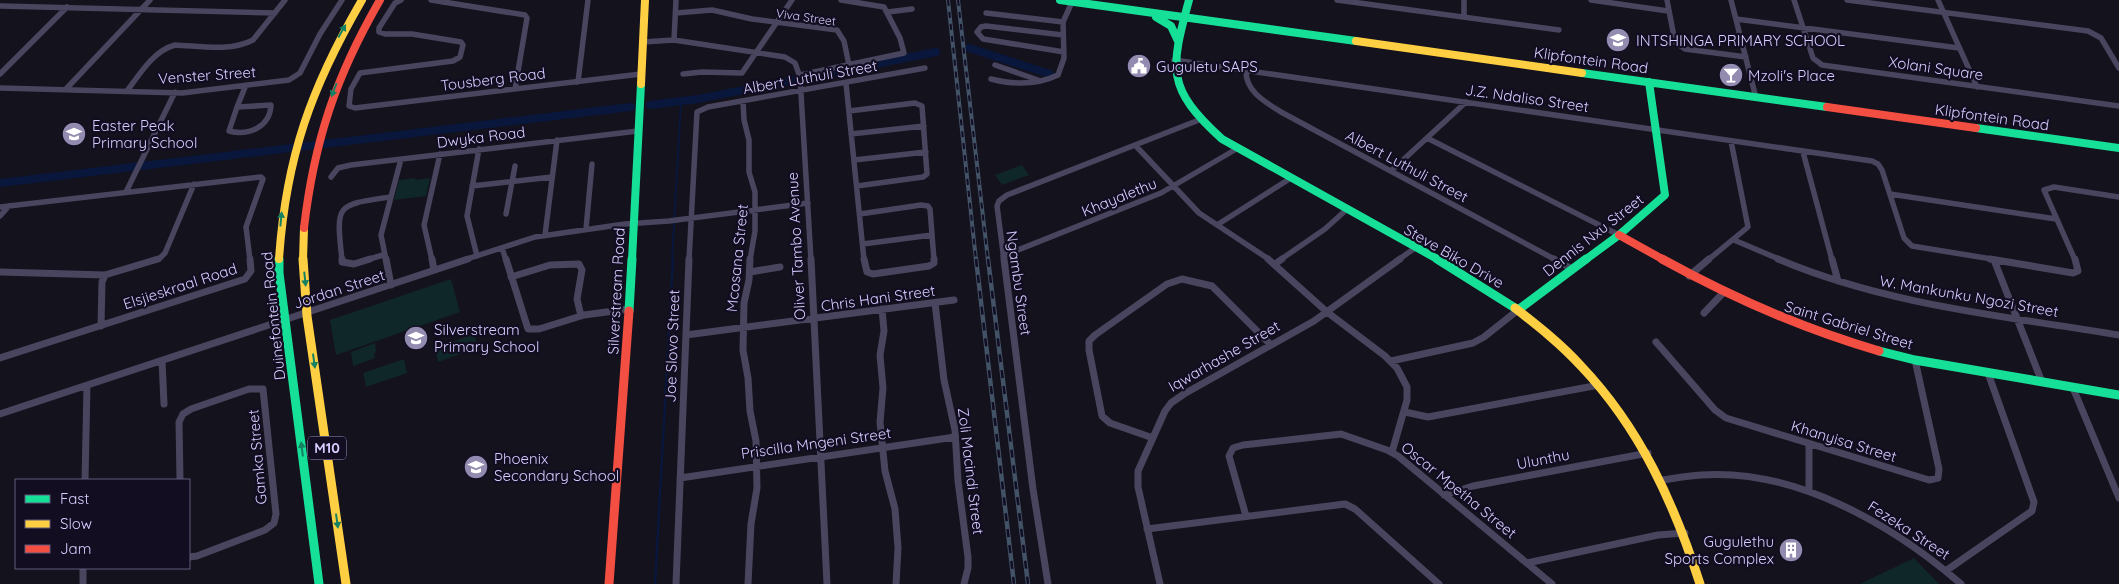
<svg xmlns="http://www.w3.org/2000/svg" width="2119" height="584" viewBox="0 0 2119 584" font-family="Quicksand,sans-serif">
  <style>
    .green { fill: #102729 }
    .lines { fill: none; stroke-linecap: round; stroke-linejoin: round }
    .stream-far1 { stroke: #09173c; stroke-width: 2 }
    .stream { stroke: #09173c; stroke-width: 2.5 }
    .canal { stroke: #09173c; stroke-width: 8 }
    .street-far1 { stroke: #49455e; stroke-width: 5.5 }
    .street { stroke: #49455e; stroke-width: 7 }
    .fast-far1 { stroke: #16e098; stroke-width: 8 }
    .fast { stroke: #16e098; stroke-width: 9 }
    .slow-far1 { stroke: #ffcf43; stroke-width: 8 }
    .slow { stroke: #ffcf43; stroke-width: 9 }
    .jam-far1 { stroke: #f24e42; stroke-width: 8 }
    .jam { stroke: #f24e42; stroke-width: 9 }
    .rail-far1-casing { stroke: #425368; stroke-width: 4 }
    .rail-casing { stroke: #425368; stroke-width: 4.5 }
    .rail-far1 { stroke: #120d21; stroke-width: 2; stroke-dasharray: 6; stroke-linecap: butt }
    .rail { stroke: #120d21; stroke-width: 2.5; stroke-dasharray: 8; stroke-linecap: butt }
    .oneway { fill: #148162 }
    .labels { text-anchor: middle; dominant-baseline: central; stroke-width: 4.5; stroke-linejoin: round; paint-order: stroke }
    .far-street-label { font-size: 12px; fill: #d7cdff; stroke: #120d21 }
    .shield { fill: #120d21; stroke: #9c93bc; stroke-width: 1 }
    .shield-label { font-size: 14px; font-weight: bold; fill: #d7cdff }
    .poi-label { font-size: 15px; fill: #d7cdff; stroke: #120d21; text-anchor: start }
    .street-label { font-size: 15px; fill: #d7cdff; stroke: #120d21 }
  </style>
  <rect width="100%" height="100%" fill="#14121d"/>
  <path class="green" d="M 1022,165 L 1029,175 L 1002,185 L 995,175 Z
    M 415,178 L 415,180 L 430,178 L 426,196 L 394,200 L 399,180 Z
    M 451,279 L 460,312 L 336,355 L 330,320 Z
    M 474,334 L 478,348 L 438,362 L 435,348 Z
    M 375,343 L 376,352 L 374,353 L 375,358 L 353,366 L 351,352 Z
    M 404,359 L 407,373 L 366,387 L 363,373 Z
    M 1914,558 L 1939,584 L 1860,584 Z"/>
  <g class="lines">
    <path class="stream-far1" d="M 672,260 L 681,102"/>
    <path class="stream" d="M 655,584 L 673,259"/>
    <path class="canal" d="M 969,48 L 1050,74
      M 650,105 L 698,99 L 936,52
      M 0,183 L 631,107"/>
    <path class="street-far1" d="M 401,0 L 395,3 L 379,28 L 379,32 L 385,34 L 412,34 L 461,42 L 463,45 L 460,57 L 453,61 L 360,73 L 351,89 L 349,106 L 355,108 L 641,74
      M 431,0 L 525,15 L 527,18 L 515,89
      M 1337,0 L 1559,30
      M 1464,0 L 1464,17
      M 1591,0 L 1668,11
      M 1667,0 L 1675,42 L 1685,49 L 1746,57
      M 1731,0 L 1756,98
      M 1794,0 L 1813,58 L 1822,65 L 2119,106
      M 1847,0 L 2088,31 L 2101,38 L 2119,68
      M 1938,0 L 1977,87
      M 1,6 L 275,13
      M 888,12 L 912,9
      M 676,13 L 712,10 L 752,19 L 837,30 L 844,41 L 849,65
      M 986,13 L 1063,22
      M 1736,19 L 1959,48
      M 1063,35 L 986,26 L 981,27 L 977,32 L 983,39 L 1064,52
      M 674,40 L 676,0
      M 643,42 L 674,40 L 785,57 L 795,63 L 800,77 L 811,260
      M 1174,60 L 1872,161 L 1878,164 L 1882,170 L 1904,238 L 1912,246 L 1998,260
      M 995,65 L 1038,80
      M 1246,70 C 1245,91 1265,102 1281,112 L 1556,260
      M 0,74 L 67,7
      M 683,74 L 702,72 L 742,73 L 792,0
      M 800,75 L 904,53 L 900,38 L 884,7 L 841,0
      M 991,79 C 1014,85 1037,85 1058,75 L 1064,58 L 1063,22 L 1072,2
      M 578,82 L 588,0
      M 846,83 L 864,260
      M 0,88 L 182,93 L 289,80 L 300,73 L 320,34 L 342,0
      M 66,89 L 150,0
      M 127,91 C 140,74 153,51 175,45 C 200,46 230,52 253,40 L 285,0
      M 743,101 L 744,120 L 749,140 L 749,172 L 755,192 L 755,231 L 750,260
      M 271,105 C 270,127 249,136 229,131 L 237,107 Z
      M 237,107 L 246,85
      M 849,111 L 915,103 L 922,106 L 927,174 L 923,177 L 857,186
      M 851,134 L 924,126
      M 1427,138 L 1619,235
      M 1135,145 L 1199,213 L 1270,260
      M 1803,152 L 1832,260
      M 854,160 L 926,152
      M 1391,171 L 1466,102
      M 331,177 L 338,168 L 351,165 L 638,131
      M 472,186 L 552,177
      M 126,192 L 175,92
      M 1890,194 L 2056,219
      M 0,207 L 261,177 L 263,179 L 246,227 L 250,260
      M 506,214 L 515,166
      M 860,214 L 921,205 L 928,206 L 930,209 L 934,260
      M 0,216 L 9,206
      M 1217,225 L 1291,178
      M 586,229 L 592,164
      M 545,235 L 557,140
      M 1734,240 L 1781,260
      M 863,244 L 932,235
      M 502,248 L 506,260
      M 477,256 L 467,216 L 479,149
      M 1003,256 L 1161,193 L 1238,148
      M 154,260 L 159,259 L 165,253 L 194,184
      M 342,260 C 336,204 335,205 390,197
      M 366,260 L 383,255
      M 386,260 L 381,235 L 401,159
      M 432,260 L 424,225 L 440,154
      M 464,260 L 535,237 L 625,224 L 669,221 L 808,203
      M 689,260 L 697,112 L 708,107 L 925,68
      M 1004,260 L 997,206 L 999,201 L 1007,195 L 1199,120
      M 1280,260 L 1325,229 L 1346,210
      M 1398,260 L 1415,248
      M 1708,260 L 1748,227 L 1731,141
      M 2075,260 L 2044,190 L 2054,187 L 2119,197"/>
    <path class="street" d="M 342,259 L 342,262 L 354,264 L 370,259
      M 386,259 L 391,285
      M 432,259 L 434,270
      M 506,259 L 528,329 L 539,329 L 584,315 L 629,309
      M 811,259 L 827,584
      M 864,259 L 867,272 L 873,274 L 929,266 L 934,263 L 934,259
      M 1004,259 L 1033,489 L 1048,584
      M 1268,259 L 1327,312 L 1385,356 L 1397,368 L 1407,387 L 1407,400 L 1392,452
      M 1554,259 L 1572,269
      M 1778,259 C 1886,305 2004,316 2119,335
      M 1832,259 L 1838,281
      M 1990,259 L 2073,273 L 2078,271 L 2075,259
      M 1994,260 L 2042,382
      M 1275,264 L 1282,259
      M 0,272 L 105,275 L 158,259
      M 750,272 L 780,267
      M 1689,276 L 1709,259
      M 511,277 L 550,265 L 579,264 L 582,270 L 577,299 L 581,316
      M 935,303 L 944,380 L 955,430 L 958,481 L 968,557 L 968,568 L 964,584
      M 882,309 L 884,331 L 880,355 L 883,388 L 880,422 L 885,471 L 895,509 L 898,548 L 896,584
      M 1704,313 L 1723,293
      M 101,326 L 102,282 L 105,275
      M 686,335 L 954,300
      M 1656,342 L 1715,410 L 1726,418 L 1929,480 L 1938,478 L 1939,469 L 1915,360
      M 0,358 L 245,279 L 251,271 L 250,259
      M 162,361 L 164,404
      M 1391,361 L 1473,343 L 1484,337 L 1518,310
      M 2073,388 L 2119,498
      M 1405,412 L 1428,417 L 1599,385
      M 0,414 L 468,259
      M 1153,438 L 1110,423 L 1102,416 L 1089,350 L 1089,341 L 1095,335 L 1167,284 L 1182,279 L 1212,286 L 1271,345
      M 1809,445 L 1809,491
      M 680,478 L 955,437
      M 85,480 L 87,386
      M 180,480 L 179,422 L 183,414 L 191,409 L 249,389 L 263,389 L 276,514 L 274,523 L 265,530 L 197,556 L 189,557
      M 1663,480 C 1675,478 1688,476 1701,475 C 1795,468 1893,525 1961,584
      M 1444,495 L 1473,486 L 1648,453
      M 1246,516 L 1229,456 L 1233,448 L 1243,445 L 1341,434 L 1387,450 L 1398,456 L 1552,584
      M 1147,529 L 1345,504 L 1355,509 L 1439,584
      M 1527,563 L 1658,535 L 1685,533
      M 83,568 L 83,584
      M 1947,570 L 2032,511 L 2034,502 L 1988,373
      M 676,584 L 689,259
      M 748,584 L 751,524 L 757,488 L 756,441 L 750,411 L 748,378 L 743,350 L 744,303 L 749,280 L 750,259
      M 1160,584 L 1138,487 L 1138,471 L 1165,411 L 1171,403 L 1184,394 L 1314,321 L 1400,259"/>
    <path class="fast-far1" d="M 1060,0 L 1356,41
      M 1189,0 C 1170,70 1166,88 1222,139 L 1439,260
      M 1156,17 L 1171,26 L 1178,41
      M 1582,73 L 1827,107
      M 1976,128 L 2119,148
      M 632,260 L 641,84
      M 1585,260 L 1619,235 L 1665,195 L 1649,82"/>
    <path class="fast" d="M 279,259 L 279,273 L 319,584
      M 1437,259 L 1515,308
      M 1518,310 L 1586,259
      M 629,311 L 632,259
      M 1879,351 L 1915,360 L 2119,395"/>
    <path class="slow-far1" d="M 1356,41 L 1582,73
      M 641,84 L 645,0
      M 279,259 C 286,157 311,88 362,0
      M 303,260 L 304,228"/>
    <path class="slow" d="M 303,259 L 307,316 L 346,584
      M 1515,308 C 1538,326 1561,344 1581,366 C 1640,428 1674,503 1700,584"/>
    <path class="jam-far1" d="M 1827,107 L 1976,128
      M 304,228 C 314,141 336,76 380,0
      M 1619,235 L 1664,260"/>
    <path class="jam" d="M 1662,259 C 1731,297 1803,329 1879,351
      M 609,584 L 629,311"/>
    <g class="rail-far1-casing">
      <path id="rail-far1" d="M 948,0 L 976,260
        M 958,0 L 988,260"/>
    </g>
    <g class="rail-casing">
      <path id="rail" d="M 976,259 L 1014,584
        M 988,259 L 1028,584"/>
    </g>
    <use href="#rail-far1" class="rail-far1"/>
    <use href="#rail" class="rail"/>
  </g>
  <defs><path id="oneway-solid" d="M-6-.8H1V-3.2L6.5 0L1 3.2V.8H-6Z" transform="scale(1.25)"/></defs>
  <g class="oneway">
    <use href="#oneway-solid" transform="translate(342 31) rotate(-60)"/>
    <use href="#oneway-solid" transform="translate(334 90) rotate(111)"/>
    <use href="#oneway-solid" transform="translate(281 219) rotate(-85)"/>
    <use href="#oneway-solid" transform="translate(305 279) rotate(84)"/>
    <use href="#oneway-solid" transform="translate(314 361) rotate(82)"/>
    <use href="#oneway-solid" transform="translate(302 449) rotate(-97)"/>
    <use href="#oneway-solid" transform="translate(337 521) rotate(82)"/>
  </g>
  <defs>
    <g id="school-disc" transform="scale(1.25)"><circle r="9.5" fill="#938cb0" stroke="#120d21"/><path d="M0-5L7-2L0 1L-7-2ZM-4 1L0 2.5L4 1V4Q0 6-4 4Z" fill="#fff"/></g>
    <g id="civic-disc" transform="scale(1.25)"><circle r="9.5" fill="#938cb0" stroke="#120d21"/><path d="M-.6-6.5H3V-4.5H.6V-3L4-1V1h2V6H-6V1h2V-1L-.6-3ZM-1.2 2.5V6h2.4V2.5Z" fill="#fff"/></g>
    <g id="bar-disc" transform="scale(1.25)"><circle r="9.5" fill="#938cb0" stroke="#120d21"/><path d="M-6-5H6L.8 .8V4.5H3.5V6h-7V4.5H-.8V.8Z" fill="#fff"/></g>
    <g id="building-disc" transform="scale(1.25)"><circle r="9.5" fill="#938cb0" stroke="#120d21"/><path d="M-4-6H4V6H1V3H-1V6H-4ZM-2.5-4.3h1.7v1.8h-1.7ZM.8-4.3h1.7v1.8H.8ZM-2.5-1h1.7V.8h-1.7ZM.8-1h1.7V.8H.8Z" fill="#fff"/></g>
  </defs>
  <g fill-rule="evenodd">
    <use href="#school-disc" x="1618" y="40"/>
    <use href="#civic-disc" x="1139" y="66"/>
    <use href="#bar-disc" x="1731" y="75"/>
    <use href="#school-disc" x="74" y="134"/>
    <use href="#school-disc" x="416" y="338"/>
    <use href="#school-disc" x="476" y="467"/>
    <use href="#building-disc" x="1791" y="550"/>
  </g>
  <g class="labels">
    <g class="far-street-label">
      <text transform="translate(806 17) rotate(8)">Viva Street</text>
    </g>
    <rect class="shield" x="308" y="436.5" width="38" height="23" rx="4"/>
    <g class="shield-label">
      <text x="327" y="448">M10</text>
    </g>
    <g class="poi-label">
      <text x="1636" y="40">INTSHINGA PRIMARY SCHOOL</text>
      <text x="1156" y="66">Guguletu SAPS</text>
      <text x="1748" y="75">Mzoli's Place</text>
      <text x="92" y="125">Easter Peak<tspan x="92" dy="17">Primary School</tspan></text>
      <text x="434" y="329">Silverstream<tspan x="434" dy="17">Primary School</tspan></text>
      <text x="494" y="458">Phoenix<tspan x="494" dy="17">Secondary School</tspan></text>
      <text x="1774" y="541" text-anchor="end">Gugulethu<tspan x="1774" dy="17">Sports Complex</tspan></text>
    </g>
    <g class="street-label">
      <text transform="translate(1591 60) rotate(8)">Klipfontein Road</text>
      <text transform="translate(1936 68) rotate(8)">Xolani Square</text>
      <text transform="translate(207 75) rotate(-4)">Venster Street</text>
      <text transform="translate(810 77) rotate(-10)">Albert Luthuli Street</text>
      <text transform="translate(493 79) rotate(-7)">Tousberg Road</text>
      <text transform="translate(1527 98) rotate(8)">J.Z. Ndaliso Street</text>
      <text transform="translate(1992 117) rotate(8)">Klipfontein Road</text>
      <text transform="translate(481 137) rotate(-7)">Dwyka Road</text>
      <text transform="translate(1407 166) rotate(28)">Albert Luthuli Street</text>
      <text transform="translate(1119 197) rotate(-22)">Khayalethu</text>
      <text transform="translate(1593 235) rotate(-38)">Dennis Nxu Street</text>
      <text transform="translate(796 246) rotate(-93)">Oliver Tambo Avenue</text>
      <text transform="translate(1454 256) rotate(30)">Steve Biko Drive</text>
      <text transform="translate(737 258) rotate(-84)">Mcosana Street</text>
      <text transform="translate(1019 283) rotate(82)">Ngambu Street</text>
      <text transform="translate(180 286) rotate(-18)">Elsjieskraal Road</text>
      <text transform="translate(339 289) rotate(-18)">Jordan Street</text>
      <text transform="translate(616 291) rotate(-87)">Silverstream Road</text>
      <text transform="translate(1969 296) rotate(10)">W. Mankunku Ngozi Street</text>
      <text transform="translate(878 298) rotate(-8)">Chris Hani Street</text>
      <text transform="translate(273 316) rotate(-96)">Duinefontein Road</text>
      <text transform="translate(1849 325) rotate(17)">Saint Gabriel Street</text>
      <text transform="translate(672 346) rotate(-88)">Joe Slovo Street</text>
      <text transform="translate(1224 356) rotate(-30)">Iqwarhashe Street</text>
      <text transform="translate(1844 441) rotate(17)">Khanyisa Street</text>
      <text transform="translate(816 443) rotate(-8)">Priscilla Mngeni Street</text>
      <text transform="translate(257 457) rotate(-95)">Gamka Street</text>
      <text transform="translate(1543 459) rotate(-11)">Ulunthu</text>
      <text transform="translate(971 471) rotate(83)">Zoli Macindi Street</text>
      <text transform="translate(1459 490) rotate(39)">Oscar Mpetha Street</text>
      <text transform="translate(1909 530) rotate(33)">Fezeka Street</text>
    </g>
  </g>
  <rect x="15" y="479" width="175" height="90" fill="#120d21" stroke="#615a7a"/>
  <rect x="25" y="495" width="25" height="8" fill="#16e098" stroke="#615a7a"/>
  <text x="60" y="504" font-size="15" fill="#d7cdff">Fast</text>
  <rect x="25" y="520" width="25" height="8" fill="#ffcf43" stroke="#615a7a"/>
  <text x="60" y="529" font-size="15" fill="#d7cdff">Slow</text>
  <rect x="25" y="545" width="25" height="8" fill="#f24e42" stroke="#615a7a"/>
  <text x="60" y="554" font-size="15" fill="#d7cdff">Jam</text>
</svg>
